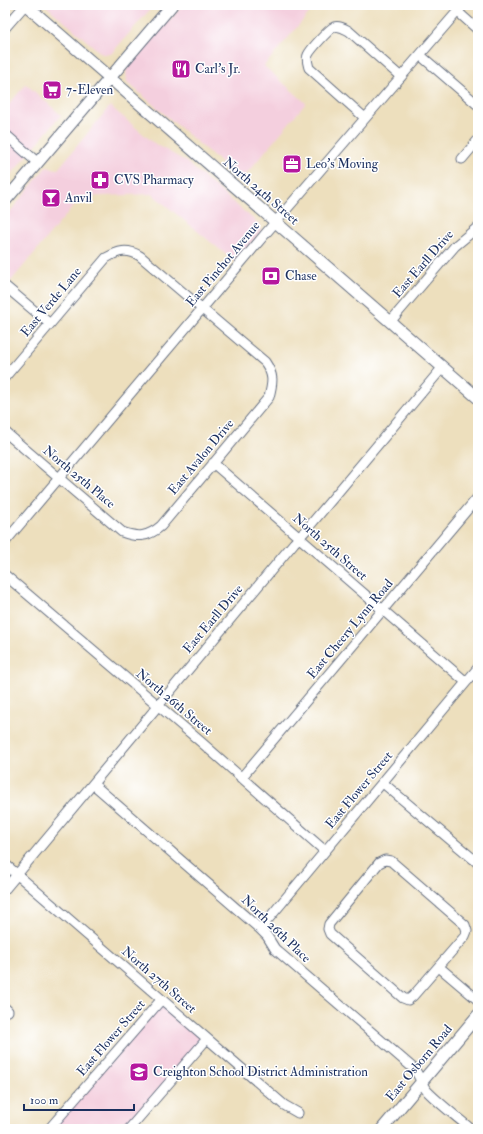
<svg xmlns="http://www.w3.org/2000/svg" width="483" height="1134" viewBox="0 0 483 1134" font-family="'IM FELL Double Pica',serif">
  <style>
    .built { fill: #f4cfde }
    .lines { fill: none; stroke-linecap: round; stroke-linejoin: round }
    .minor-casing { stroke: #646d7f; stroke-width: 11 }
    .major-casing { stroke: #646d7f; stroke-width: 13 }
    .minor { stroke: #fff; stroke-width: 9 }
    .major { stroke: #fff; stroke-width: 11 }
    .labels { text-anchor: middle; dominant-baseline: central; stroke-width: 3; stroke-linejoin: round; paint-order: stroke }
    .poi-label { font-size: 13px; fill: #1b2f5e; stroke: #fff; text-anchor: start }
    .street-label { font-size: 13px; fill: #1b2f5e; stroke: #fff }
  </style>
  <rect width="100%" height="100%" fill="#fff"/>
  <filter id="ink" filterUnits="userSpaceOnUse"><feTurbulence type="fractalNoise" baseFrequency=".025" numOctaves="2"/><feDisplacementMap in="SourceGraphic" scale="8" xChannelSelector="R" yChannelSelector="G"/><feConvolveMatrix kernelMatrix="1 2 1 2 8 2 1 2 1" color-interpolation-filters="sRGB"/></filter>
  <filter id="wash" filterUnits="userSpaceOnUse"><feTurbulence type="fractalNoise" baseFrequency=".012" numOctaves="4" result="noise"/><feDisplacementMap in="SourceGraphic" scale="16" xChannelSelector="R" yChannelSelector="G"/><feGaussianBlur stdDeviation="0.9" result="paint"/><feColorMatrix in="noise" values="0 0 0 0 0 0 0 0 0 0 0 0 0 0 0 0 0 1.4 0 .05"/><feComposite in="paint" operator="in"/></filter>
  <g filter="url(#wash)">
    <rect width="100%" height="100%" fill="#eddfbd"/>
    <path class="built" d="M 45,5 L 154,5 L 111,54 L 102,54 Z
      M 183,5 L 316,5 L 264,66 L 306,103 L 241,180 L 127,82 L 126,70 Z
      M 26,84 L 61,115 L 5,182 L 5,109 Z
      M 110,106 L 154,143 L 185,161 L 259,224 L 261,231 L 235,262 L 152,194 L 81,197 L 11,281 L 5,276 L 5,218 L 46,167 L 58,169 Z
      M 161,1000 L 206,1040 L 129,1129 L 49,1129 Z"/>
  </g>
  <g filter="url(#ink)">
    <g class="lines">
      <g class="minor-casing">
        <path id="minor" d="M 458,12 L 478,30
          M 5,28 L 25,5
          M 420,55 L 478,105
          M 365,118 L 309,68 C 308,64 306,59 308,55 C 310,50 329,29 334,27 C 340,25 345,29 349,31 L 401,77
          M 5,134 L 38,163
          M 462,159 L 478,140
          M 5,286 L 50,324
          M 390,322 L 455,246 L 478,227
          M 5,377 L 106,258 C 118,251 127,248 140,256 L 265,362 C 274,375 273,382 269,397 L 161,526 C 148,537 138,538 122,532 L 5,432
          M 213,463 L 466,682
          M 5,542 L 266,233 L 463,5
          M 5,575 L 201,742 L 325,851
          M 241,778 L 478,497
          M 383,783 L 478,863
          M 93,784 L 260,929 L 267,936 L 275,949 L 413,1068 C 420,1075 421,1085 428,1092 C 441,1105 457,1117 471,1129
          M 385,860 L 391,861 L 465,925 L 467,931 L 465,936 L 413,996 L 408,1000 L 403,998 L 330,934 L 328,929 L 329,924 L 379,863 Z
          M 5,864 L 284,1105 L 298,1113
          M 5,889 L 294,543 L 307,529 L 443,367
          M 260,929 L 478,668
          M 439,967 L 478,1000
          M 5,1008 L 8,1011
          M 49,1129 L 161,1000
          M 129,1129 L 206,1040"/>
      </g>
      <g class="major-casing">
        <path id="major" d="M 26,5 L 478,398
          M 5,201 L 172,5
          M 382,1129 L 478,1015"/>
      </g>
      <use href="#minor" class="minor"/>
      <use href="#major" class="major"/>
    </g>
  </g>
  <defs>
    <g id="restaurant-square" transform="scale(1)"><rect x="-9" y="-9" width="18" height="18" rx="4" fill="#b5179e" stroke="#fff"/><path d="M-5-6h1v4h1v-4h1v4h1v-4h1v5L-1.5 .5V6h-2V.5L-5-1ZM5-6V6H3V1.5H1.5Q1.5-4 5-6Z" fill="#fff"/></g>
    <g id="supermarket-square" transform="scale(1)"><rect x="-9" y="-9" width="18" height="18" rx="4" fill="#b5179e" stroke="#fff"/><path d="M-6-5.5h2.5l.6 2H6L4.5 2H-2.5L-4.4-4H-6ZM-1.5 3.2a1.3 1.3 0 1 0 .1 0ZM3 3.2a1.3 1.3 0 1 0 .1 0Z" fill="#fff"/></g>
    <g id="office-square" transform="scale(1)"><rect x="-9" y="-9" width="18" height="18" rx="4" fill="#b5179e" stroke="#fff"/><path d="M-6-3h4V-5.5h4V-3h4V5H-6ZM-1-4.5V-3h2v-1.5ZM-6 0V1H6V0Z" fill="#fff"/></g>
    <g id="pharmacy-square" transform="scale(1)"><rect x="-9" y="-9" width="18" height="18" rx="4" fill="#b5179e" stroke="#fff"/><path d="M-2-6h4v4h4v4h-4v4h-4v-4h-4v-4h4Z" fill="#fff"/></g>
    <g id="bar-square" transform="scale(1)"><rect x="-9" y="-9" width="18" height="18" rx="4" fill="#b5179e" stroke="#fff"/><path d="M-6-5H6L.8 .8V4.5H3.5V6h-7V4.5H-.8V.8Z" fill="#fff"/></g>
    <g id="bank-square" transform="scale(1)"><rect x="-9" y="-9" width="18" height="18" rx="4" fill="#b5179e" stroke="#fff"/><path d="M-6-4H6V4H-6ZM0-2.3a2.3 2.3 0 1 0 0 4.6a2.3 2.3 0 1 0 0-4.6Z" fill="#fff"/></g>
    <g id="school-square" transform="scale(1)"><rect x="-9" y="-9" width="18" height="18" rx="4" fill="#b5179e" stroke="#fff"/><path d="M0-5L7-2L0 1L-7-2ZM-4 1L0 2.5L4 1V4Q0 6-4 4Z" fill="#fff"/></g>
  </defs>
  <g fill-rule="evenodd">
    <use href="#restaurant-square" x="181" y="69"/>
    <use href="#supermarket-square" x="52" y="90"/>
    <use href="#office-square" x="292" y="164"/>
    <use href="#pharmacy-square" x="100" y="180"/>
    <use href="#bar-square" x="51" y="198"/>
    <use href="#bank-square" x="271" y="276"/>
    <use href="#school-square" x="139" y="1072"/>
  </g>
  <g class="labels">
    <g class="poi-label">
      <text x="195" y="69">Carl's Jr.</text>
      <text x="66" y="90">7-Eleven</text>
      <text x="306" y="164">Leo's Moving</text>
      <text x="114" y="180">CVS Pharmacy</text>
      <text x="65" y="198">Anvil</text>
      <text x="285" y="276">Chase</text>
      <text x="153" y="1072">Creighton School District Administration</text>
    </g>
    <g class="street-label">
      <text transform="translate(261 191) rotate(41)">North 24th Street</text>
      <text transform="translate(223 264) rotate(-50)">East Pinchot Avenue</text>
      <text transform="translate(423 264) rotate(-49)">East Earll Drive</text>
      <text transform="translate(51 302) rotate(-50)">East Verde Lane</text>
      <text transform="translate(201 457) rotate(-50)">East Avalon Drive</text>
      <text transform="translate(79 477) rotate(40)">North 25th Place</text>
      <text transform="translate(330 547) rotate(41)">North 25th Street</text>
      <text transform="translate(213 619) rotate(-50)">East Earll Drive</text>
      <text transform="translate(350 629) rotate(-50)">East Cheery Lynn Road</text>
      <text transform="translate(174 702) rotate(40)">North 26th Street</text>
      <text transform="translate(359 790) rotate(-50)">East Flower Street</text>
      <text transform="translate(276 929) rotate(44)">North 26th Place</text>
      <text transform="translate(159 980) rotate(41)">North 27th Street</text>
      <text transform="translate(111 1038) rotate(-49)">East Flower Street</text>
      <text transform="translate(419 1063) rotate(-50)">East Osborn Road</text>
    </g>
  </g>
  <rect width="483" height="1134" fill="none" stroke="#fff" stroke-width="20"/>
  <path d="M24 1104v6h110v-6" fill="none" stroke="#1b2f5e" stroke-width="2"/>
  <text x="30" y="1104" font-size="12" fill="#1b2f5e" stroke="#ffffff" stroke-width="3" paint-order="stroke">100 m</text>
</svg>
